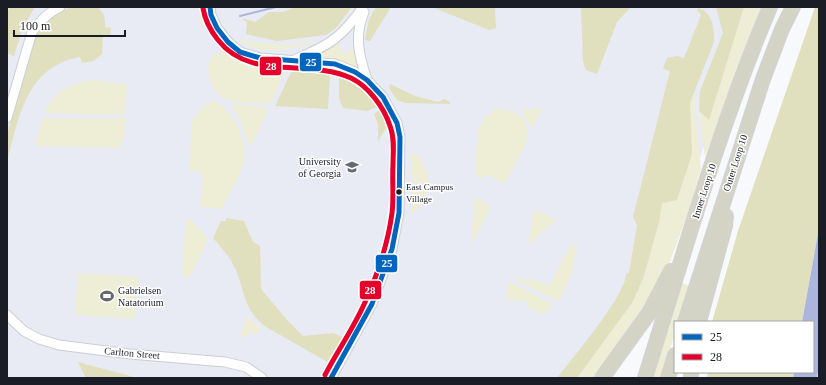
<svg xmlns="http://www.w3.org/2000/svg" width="826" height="385" viewBox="0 0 826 385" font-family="Georgia,serif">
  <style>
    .built { fill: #e8ebf4 }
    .green { fill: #eeedd5 }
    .forest { fill: #e0dfbe }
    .water { fill: #acb5db }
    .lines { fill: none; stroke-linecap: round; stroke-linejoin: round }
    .stream { stroke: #acb5db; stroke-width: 2 }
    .minor-casing { stroke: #ccced4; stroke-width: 11 }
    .highway-casing { stroke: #d2d4d7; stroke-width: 16 }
    .minor { stroke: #fefeff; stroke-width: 9 }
    .highway { stroke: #d3d3c6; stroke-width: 14 }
    .bus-1-casing { stroke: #fff; stroke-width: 8 }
    .bus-2-casing { stroke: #fff; stroke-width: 8 }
    .bus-1 { stroke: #0065bd; stroke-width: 5 }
    .bus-2 { stroke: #e4002b; stroke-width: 5 }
    .bus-dot { fill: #1a1c26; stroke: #fff; stroke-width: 1.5 }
    .labels { text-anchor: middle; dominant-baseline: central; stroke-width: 3; stroke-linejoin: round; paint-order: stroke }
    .bus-label { font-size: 9px; fill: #1a1c26; stroke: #fff; text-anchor: start }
    .poi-label { font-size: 10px; fill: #1a1c26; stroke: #fff; text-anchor: end }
    .street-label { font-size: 10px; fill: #1a1c26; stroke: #fff }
    .line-badge { stroke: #fff; stroke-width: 1.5 }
    .badge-label { font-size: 11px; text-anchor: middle; font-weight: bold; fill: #fff }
  </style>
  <rect width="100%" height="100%" fill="#f7f9fc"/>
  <path class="built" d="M 7,7 L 752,7 L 721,92 L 674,241 L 593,378 L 7,378 Z"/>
  <path class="green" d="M 199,7 L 205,7 L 214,32 L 212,34 C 200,23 199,22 199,7 Z
    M 744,7 L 762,7 L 705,157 L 699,111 L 708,119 Z
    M 236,38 L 260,43 L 292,45 L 320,40 C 294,50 260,58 236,38 Z
    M 337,42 L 343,53 L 354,49 L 360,70 L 335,59 L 313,56 Z
    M 223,52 L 256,66 L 287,68 L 270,104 C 256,103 234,105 221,96 C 208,88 200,53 223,52 Z
    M 96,80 L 127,85 L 124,115 L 45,113 C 53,90 73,82 96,80 Z
    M 696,90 L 695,108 L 701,169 L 688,213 L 659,291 L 599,378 L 576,378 L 632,303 L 643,279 L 659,222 L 662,203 L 668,202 L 692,154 L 690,103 Z
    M 213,101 C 234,109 249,142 243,164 C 238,179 228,195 222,209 L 200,207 L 203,178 L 199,171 L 189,171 L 192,120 L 205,104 Z
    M 230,104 L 267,108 L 267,112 L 250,148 L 242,123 Z
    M 541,108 L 542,110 L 532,128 L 521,110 Z
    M 497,109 C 514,109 531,119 527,139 C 523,153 512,168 506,182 L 500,182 L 489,175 L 480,178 L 476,175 C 477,152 472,119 497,109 Z
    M 118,117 L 125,118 L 124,138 L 121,140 L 120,148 L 35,146 L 43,118 L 117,119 Z
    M 413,152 C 421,159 428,170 428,181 L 425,183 L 412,182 L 411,153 Z
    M 412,186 L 423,187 L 428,191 L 421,205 L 411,214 Z
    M 478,198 L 491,207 L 472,244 L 474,201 Z
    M 534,209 L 555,219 L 555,221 L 528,245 Z
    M 186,220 L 192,221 L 208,239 L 190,277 L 182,277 Z
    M 577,239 C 576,260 571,284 557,301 L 516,280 L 518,277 L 528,281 L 530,279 L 550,285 L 570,246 L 573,248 Z
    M 78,273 L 138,277 L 135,319 L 75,315 Z
    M 510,282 L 552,304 L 552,306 L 543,315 L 536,310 L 528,309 L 528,301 L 507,300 L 507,286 Z
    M 680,283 L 691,286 L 679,322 L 675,322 L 675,334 L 661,378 L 650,378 Z
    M 247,316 L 262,330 L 242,337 L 240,336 Z"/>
  <path class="forest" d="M 10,7 L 35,7 L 22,30 L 14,56 L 7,53 L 7,12 Z
    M 71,7 L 97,7 C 105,13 105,18 105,27 L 111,28 L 110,35 L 103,35 L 102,54 L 94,61 L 82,63 L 80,57 C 26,66 19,118 7,162 L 7,135 L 35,37 L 46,21 L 55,14 Z
    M 295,7 L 352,7 L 336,28 L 326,35 L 277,41 L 246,34 L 247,23 L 242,18 L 255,22 L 269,12 L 283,12 Z
    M 376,7 L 391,7 L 370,41 L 365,40 L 369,19 Z
    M 432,7 L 495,7 L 496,28 L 489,30 Z
    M 581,7 L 631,7 L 617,22 L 597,74 L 586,70 L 583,61 Z
    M 716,7 L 744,7 L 709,120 L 699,111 L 700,91 L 723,33 Z
    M 815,7 L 819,7 L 819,228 L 802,322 L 712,322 L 738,231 Z
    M 698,8 C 713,12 714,28 714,42 L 690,103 L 692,154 L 677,200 L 662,203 L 659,222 L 643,279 L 632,303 L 577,378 L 557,378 C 572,359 626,295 626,274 L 629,273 L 637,225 L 633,217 L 670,71 L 663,69 L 667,58 L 677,56 L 684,58 L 701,15 L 697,10 Z
    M 293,68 L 329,71 L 330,75 L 328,109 L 275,106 Z
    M 342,75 L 368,92 L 379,106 L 367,111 L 343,108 L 339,98 L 339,76 Z
    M 390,84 L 415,96 L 438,102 L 444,99 L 449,101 L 450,104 L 405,103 L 397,100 L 389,88 Z
    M 384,107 C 395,125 385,126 378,142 L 378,124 L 374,114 Z
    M 226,218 L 244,221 L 253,242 L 260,246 L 261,289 L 287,320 L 303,336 L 333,333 L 348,339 L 333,365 L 266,327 C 242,308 246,293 235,268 C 230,257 221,247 213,238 L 221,221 L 226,221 Z
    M 78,362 L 134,377 L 161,378 L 86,378 Z
    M 708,372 L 794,372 L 793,378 L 707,378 Z"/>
  <path class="water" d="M 819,228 L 819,367 L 817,378 L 793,378 L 794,372 L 813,372 L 813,322 L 802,322 Z"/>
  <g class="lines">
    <path class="stream" d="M 240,16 L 276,7"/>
    <g class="minor-casing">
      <path id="minor" d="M 210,7 L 211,15 L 217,28 L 228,42 L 240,52 L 260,58 L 335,64 L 355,72 L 367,80 L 383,97 L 397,123 L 400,137 L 399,213 L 392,249 L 372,304 L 331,378
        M 364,12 C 354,36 359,56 367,80
        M 296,59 C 330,45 342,37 363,7
        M 7,118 L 32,32 C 40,21 48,12 60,7
        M 7,315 L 24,331 L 39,339 L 59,345 L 130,354 L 225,362 L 246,367 L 262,378"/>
    </g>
    <g class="highway-casing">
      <path id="highway" d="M 685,322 L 763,79 L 782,29 L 793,7
        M 699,322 L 725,226 L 726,216
        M 602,378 L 649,313 L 671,271
        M 645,378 C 684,254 719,127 770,7
        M 668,378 L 675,355
        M 691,378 L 691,372"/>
    </g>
    <use href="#minor" class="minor"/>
    <use href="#highway" class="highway"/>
    <g class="bus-1-casing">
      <path id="bus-1" d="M 210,7 L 211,15 L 217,28 L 228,42 L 240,52 L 260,58 L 335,64 L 355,72 L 367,80 L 383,97 L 397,123 L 400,137 L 399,213 L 392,249 L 372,304 L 331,378"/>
    </g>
    <g class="bus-2-casing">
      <path id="bus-2" d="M 203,8 C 205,21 210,30 218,40 C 251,82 308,58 351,78 C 368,86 384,107 390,126 C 395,138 393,152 393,165 C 392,181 394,198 392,213 C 388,243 378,273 366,300 C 355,326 338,350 325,375"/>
    </g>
    <use href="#bus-1" class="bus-1"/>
    <use href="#bus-2" class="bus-2"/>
  </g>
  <defs>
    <g id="university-bare" transform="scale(1.08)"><path d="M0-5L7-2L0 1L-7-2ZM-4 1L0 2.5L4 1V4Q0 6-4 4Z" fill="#676971" stroke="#fff" stroke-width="2.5" paint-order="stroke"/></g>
    <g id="stadium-bare" transform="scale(1.08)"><path d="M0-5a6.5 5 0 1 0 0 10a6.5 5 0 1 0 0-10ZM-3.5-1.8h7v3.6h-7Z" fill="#676971" stroke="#fff" stroke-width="2.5" paint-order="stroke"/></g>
  </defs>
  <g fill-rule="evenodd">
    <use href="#university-bare" x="352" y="167"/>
    <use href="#stadium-bare" x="107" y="296"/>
  </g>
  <circle class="bus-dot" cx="399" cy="192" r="3.5"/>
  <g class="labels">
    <g class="bus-label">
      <text x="406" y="187">East Campus<tspan x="406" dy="12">Village</tspan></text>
    </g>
    <g class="poi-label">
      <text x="341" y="161">University<tspan x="341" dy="12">of Georgia</tspan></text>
      <text x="118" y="290" text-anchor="start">Gabrielsen<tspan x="118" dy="12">Natatorium</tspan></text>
    </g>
    <g class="street-label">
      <text transform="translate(735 163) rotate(-72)">Outer Loop 10</text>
      <text transform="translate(704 191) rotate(-72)">Inner Loop 10</text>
      <text transform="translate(132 353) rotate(5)">Carlton Street</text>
    </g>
  </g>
  <g class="line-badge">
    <rect x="299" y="52" width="23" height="20" rx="4" fill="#0065bd"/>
    <rect x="259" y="56" width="23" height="20" rx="4" fill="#e4002b"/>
    <rect x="375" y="254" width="23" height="19" rx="4" fill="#0065bd"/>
    <rect x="359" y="280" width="23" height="20" rx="4" fill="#e4002b"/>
  </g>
  <g class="badge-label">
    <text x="311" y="66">25</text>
    <text x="271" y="70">28</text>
    <text x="387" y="267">25</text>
    <text x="370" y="294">28</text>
  </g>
  <rect width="826" height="385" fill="none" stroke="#1a1c26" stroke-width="16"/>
  <rect x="674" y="321" width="140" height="52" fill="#ffffff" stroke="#a3a4a8"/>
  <rect x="682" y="334" width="20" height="6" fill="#0065bd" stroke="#a3a4a8"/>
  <text x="710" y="341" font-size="12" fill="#1a1c26">25</text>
  <rect x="682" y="354" width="20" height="6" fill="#e4002b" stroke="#a3a4a8"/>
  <text x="710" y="361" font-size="12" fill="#1a1c26">28</text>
  <path d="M14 30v6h111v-6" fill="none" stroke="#1a1c26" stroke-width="2"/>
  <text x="20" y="30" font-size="12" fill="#1a1c26" stroke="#ffffff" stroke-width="3" paint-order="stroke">100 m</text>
</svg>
